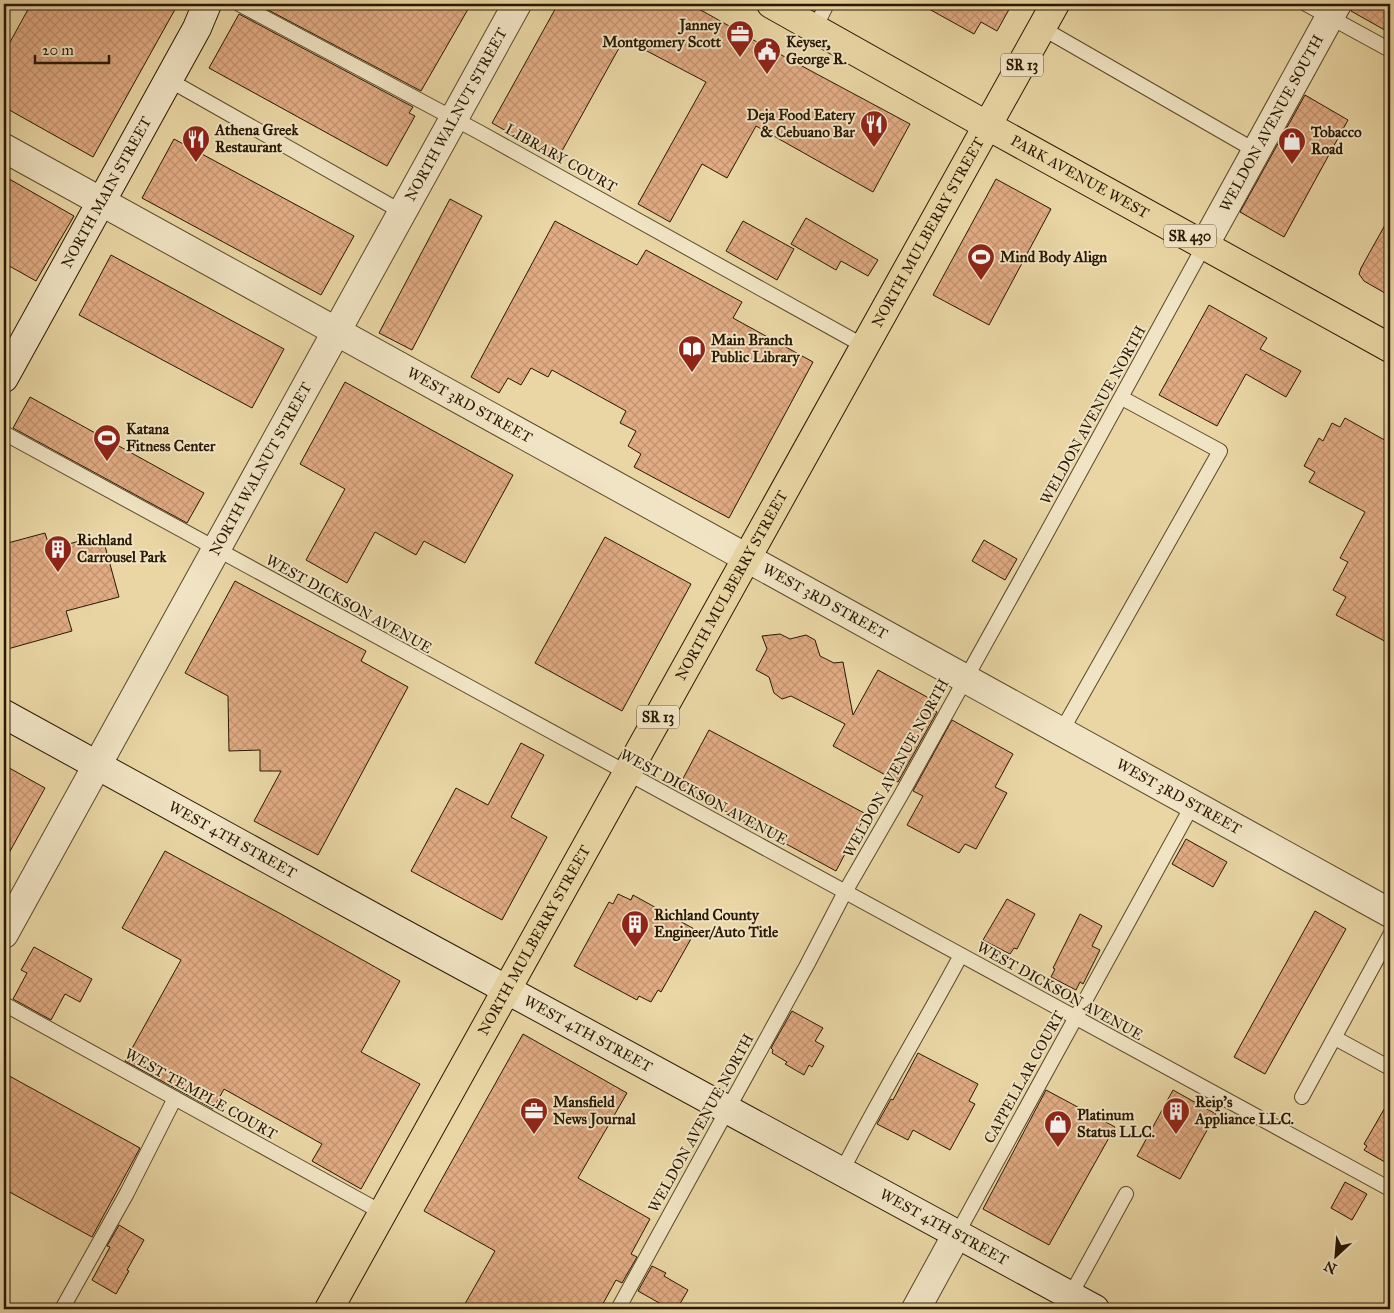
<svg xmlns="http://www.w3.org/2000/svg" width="1394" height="1313" viewBox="0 0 1394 1313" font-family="'IM FELL Great Primer',serif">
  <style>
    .building { fill: url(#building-cross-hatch); stroke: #291802 }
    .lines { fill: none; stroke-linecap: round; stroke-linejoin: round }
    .service-casing { stroke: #59482a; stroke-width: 16 }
    .minor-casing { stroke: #59482a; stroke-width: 30 }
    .tertiary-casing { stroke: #59482a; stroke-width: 30 }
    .secondary-casing { stroke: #291802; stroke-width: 30 }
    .primary-casing { stroke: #291802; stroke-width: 30 }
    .trunk-casing { stroke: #291802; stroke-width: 30 }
    .service { stroke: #f1e4c4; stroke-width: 14 }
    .minor { stroke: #f1e4c4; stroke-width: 28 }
    .tertiary { stroke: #f1e4c4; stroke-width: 28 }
    .secondary { stroke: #f1e4c4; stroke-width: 28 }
    .primary { stroke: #e9d6a4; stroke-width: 28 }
    .trunk { stroke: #e9d6a4; stroke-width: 28 }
    .labels { text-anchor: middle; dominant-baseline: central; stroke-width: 4; stroke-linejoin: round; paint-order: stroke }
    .shield { fill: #f1e4c4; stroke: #65553c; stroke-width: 1 }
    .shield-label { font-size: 14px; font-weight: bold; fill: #291802 }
    .poi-label { font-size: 15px; font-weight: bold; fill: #291802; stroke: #f1e4c4; text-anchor: start }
    .street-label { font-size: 15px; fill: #291802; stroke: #f1e4c4 }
  </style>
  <defs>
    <pattern id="building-cross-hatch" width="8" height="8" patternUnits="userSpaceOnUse" patternTransform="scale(1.25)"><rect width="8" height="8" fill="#e1ab83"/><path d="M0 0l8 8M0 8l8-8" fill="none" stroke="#c19270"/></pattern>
  </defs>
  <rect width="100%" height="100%" fill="#e9d6a4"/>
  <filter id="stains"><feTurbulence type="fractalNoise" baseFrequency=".004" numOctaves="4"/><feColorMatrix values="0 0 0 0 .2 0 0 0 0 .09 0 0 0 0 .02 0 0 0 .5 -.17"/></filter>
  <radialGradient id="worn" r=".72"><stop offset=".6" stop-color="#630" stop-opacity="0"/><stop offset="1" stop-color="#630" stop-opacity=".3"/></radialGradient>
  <path class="building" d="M 31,4 L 178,4 L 93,157 L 4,107 L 4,53 Z
    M 257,4 L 471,4 L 421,91 Z
    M 558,4 L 690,4 L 731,27 L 731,28 L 910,124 L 873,192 L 756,126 L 727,178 L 702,164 L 670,222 L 638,204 L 706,82 L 624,39 L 557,160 L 492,123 Z
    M 920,4 L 1012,4 L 997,31 L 981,22 L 974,34 Z
    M 1353,4 L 1390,4 L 1390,33 L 1351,11 Z
    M 239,14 L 413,107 L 409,113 L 415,116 L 387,166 L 209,68 Z
    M 1305,95 L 1348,120 L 1284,237 L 1240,212 Z
    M 174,139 L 354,236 L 321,295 L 142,198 Z
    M 4,176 L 74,216 L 36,281 L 4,263 Z
    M 996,179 L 1051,209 L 989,325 L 933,295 Z
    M 450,199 L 482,216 L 412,350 L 379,333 Z
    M 1390,216 L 1390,296 L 1364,281 L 1359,274 L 1361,268 Z
    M 806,218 L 878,260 L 868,276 L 841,261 L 836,270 L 791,244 Z
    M 555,221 L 637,265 L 646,250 L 742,302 L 733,318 L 813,362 L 729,518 L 634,467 L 641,454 L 628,446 L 636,431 L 620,423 L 626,411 L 552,370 L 548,377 L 531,368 L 521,385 L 508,378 L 499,393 L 471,377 Z
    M 743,221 L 794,249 L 777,280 L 726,251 Z
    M 111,255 L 284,349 L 252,408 L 79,315 Z
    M 1209,305 L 1267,338 L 1260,349 L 1301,371 L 1286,397 L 1246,374 L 1217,426 L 1159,395 Z
    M 345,382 L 513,475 L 465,563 L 424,541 L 416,555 L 375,532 L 347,583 L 306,560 L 345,489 L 300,464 Z
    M 30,397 L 204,493 L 187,523 L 13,428 Z
    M 1345,418 L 1390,443 L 1390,644 L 1336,615 L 1346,597 L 1333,590 L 1348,562 L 1340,558 L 1365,512 L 1309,482 L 1315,472 L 1304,466 L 1319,438 L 1323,441 L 1332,423 L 1340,427 Z
    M 45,533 L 50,549 L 102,535 L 119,597 L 66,611 L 72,631 L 4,650 L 4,544 Z
    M 605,537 L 691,584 L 622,711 L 535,663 Z
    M 984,540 L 1017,559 L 1005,580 L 972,561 Z
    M 235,581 L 366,651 L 361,661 L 408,687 L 318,855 L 254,821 L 281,771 L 260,771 L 260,750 L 229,751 L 228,696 L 185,673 Z
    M 780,634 L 790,639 L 806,635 L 815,640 L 820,656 L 834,663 L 843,662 L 853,715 L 878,670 L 936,702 L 932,709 L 937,712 L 898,782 L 833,746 L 845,724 L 791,696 L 782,699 L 774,693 L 769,677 L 756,670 L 767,649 L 762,636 Z
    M 952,720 L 1013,754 L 995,787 L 1007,793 L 976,849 L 965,844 L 959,853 L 907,825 L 923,796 L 913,791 Z
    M 709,730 L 866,814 L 836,871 L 679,786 Z
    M 521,743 L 544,755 L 511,817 L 547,837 L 502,920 L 411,871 L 456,788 L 488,805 Z
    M 4,765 L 45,788 L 4,862 Z
    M 1186,839 L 1227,862 L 1213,887 L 1172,864 Z
    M 165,851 L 281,914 L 400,981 L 361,1052 L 420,1084 L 361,1189 L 312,1161 L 322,1144 L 224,1089 L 213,1109 L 125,1061 L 181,960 L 122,928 Z
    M 618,894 L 631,900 L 633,895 L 696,930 L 661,992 L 658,990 L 651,1002 L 639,996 L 637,1000 L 574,966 L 609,902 L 613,904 Z
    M 1007,899 L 1035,914 L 1017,949 L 1014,948 L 1010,954 L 983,940 Z
    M 1315,911 L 1346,929 L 1265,1074 L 1234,1057 Z
    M 1080,914 L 1102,926 L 1092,946 L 1100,950 L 1083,984 L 1080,982 L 1076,990 L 1051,977 L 1055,969 L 1053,968 Z
    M 34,947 L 92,979 L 80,1002 L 65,994 L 51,1020 L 13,999 L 27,973 L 21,970 Z
    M 792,1011 L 823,1028 L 815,1041 L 824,1046 L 812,1067 L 809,1065 L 804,1075 L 785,1064 L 787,1062 L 772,1053 L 773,1050 L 771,1048 Z
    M 523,1034 L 627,1093 L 578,1178 L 650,1219 L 631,1254 L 637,1257 L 622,1283 L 616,1280 L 600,1309 L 462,1309 L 495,1251 L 424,1211 Z
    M 918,1053 L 978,1084 L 969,1101 L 975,1104 L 950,1150 L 913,1130 L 908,1140 L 877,1124 L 891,1099 L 893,1100 Z
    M 4,1073 L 140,1148 L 92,1237 L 4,1189 Z
    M 1046,1090 L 1115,1127 L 1049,1245 L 983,1209 Z
    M 1173,1090 L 1216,1114 L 1180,1179 L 1137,1156 Z
    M 1390,1099 L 1390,1165 L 1364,1150 L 1367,1146 L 1364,1144 Z
    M 1345,1182 L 1367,1194 L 1352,1220 L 1331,1208 Z
    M 119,1225 L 144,1240 L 127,1270 L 129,1271 L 116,1294 L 92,1280 L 110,1247 L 107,1246 Z
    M 652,1266 L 666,1273 L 664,1276 L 688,1290 L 677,1309 L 670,1309 L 638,1291 Z"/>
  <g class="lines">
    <g class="service-casing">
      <path id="service" d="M 239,4 L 479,132 L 864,346
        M 1306,4 L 1390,50
        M 815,28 L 827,4
        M 1042,28 L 1256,151
        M 169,80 L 402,212
        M 4,433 L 1390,1189
        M 1061,732 L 1220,451 L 1122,398
        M 4,1004 L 383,1213
        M 1335,1038 L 1390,1068
        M 1302,1097 L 1390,935
        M 842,1171 C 879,1098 922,1028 961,955
        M 957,1234 L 1193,804
        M 62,1309 L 127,1193 L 175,1098
        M 618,1309 L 807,965 L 845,892 L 901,795 L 1040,545 L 1205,244
        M 1063,1309 L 1126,1194"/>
    </g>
    <g class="minor-casing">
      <g id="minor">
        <path id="s1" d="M 1205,244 L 1337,4"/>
        <path d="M 916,1309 L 957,1234"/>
      </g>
    </g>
    <g class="tertiary-casing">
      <g id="tertiary">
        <path id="s2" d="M 4,148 L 1390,913"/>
        <path id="s3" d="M 4,934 L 517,4"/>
      </g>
    </g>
    <g class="secondary-casing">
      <g id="secondary">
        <path id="s4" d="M 4,378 L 197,28 L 207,4"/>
        <path id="s5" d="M 4,714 L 395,929 L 1095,1309"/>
      </g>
    </g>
    <g class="primary-casing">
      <g id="primary">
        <path id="s6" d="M 771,4 L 988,126 L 1390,348"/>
      </g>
    </g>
    <g class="trunk-casing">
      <g id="trunk">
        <path id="s7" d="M 329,1309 L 1055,4"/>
      </g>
    </g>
    <use href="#service" class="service"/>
    <use href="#minor" class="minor"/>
    <use href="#tertiary" class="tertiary"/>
    <use href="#secondary" class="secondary"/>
    <use href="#primary" class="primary"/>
    <use href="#trunk" class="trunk"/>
  </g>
  <defs>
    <g id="office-pin" transform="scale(1.4375)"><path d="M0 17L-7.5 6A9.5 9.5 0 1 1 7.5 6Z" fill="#8f2418" stroke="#f1e4c4"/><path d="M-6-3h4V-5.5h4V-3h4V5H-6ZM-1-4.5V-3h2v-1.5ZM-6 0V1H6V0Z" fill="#fff"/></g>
    <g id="civic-pin" transform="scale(1.4375)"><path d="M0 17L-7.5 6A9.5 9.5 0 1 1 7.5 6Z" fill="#8f2418" stroke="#f1e4c4"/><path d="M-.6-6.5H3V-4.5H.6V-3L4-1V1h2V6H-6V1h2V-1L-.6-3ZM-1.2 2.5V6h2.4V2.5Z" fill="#fff"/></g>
    <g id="restaurant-pin" transform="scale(1.4375)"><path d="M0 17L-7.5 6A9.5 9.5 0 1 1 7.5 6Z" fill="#8f2418" stroke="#f1e4c4"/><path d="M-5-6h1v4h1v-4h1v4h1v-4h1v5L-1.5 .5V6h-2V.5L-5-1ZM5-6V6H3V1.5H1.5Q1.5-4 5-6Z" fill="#fff"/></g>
    <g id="shop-pin" transform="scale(1.4375)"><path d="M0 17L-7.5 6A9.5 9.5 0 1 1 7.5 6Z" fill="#8f2418" stroke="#f1e4c4"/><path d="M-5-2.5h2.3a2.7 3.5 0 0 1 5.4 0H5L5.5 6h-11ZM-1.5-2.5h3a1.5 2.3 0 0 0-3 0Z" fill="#fff"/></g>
    <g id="stadium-pin" transform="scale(1.4375)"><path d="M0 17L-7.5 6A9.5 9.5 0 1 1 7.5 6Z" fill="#8f2418" stroke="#f1e4c4"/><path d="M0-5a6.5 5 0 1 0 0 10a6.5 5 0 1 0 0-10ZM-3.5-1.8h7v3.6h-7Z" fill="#fff"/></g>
    <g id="library-pin" transform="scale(1.4375)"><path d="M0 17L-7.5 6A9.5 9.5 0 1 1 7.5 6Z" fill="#8f2418" stroke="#f1e4c4"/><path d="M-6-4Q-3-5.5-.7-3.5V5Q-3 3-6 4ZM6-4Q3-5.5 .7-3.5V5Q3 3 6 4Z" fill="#fff"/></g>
    <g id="building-pin" transform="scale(1.4375)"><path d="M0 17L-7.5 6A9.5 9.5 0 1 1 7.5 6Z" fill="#8f2418" stroke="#f1e4c4"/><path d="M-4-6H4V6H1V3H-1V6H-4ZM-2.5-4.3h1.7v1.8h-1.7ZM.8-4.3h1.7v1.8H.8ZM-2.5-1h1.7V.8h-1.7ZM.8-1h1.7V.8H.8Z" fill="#fff"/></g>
  </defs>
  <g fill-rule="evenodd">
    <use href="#office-pin" x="740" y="34"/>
    <use href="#civic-pin" x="767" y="51"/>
    <use href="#restaurant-pin" x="874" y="124"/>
    <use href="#restaurant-pin" x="196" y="139"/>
    <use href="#shop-pin" x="1292" y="141"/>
    <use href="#stadium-pin" x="981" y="257"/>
    <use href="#library-pin" x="692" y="349"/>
    <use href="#stadium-pin" x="107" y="438"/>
    <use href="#building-pin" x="58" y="549"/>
    <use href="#building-pin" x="635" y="924"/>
    <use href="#office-pin" x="534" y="1111"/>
    <use href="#building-pin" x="1176" y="1111"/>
    <use href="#shop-pin" x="1058" y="1124"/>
  </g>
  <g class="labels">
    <g class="shield">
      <rect x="1001" y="53.5" width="42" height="23" rx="4"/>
      <rect x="1164" y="224.5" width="52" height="23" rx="4"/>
      <rect x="637" y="705.5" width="42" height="23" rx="4"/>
    </g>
    <g class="shield-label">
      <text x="1022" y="65">SR 13</text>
      <text x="1190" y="236">SR 430</text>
      <text x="658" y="717">SR 13</text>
    </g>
    <g class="poi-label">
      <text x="721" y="25" text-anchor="end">Janney<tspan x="721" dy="17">Montgomery Scott</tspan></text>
      <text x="786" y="42">Keyser,<tspan x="786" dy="17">George R.</tspan></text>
      <text x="855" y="115" text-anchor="end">Deja Food Eatery<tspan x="855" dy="17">&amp; Cebuano Bar</tspan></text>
      <text x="215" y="130">Athena Greek<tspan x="215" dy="17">Restaurant</tspan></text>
      <text x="1311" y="132">Tobacco<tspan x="1311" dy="17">Road</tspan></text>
      <text x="1000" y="257">Mind Body Align</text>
      <text x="711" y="340">Main Branch<tspan x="711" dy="17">Public Library</tspan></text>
      <text x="126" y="429">Katana<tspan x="126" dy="17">Fitness Center</tspan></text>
      <text x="77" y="540">Richland<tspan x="77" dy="17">Carrousel Park</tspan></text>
      <text x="654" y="915">Richland County<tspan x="654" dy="17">Engineer/Auto Title</tspan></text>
      <text x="553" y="1102">Mansfield<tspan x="553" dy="17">News Journal</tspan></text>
      <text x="1195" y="1102">Reip's<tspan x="1195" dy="17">Appliance LLC.</tspan></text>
      <text x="1077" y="1115">Platinum<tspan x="1077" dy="17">Status LLC.</tspan></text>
    </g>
    <g class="street-label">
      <text stroke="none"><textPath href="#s3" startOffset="936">NORTH WALNUT STREET</textPath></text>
      <text stroke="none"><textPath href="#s1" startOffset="138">WELDON AVENUE SOUTH</textPath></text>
      <text transform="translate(561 158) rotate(29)">LIBRARY COURT</text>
      <text stroke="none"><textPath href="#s6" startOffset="354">PARK AVENUE WEST</textPath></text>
      <text stroke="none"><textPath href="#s4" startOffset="212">NORTH MAIN STREET</textPath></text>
      <text stroke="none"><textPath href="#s7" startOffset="1232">NORTH MULBERRY STREET</textPath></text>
      <text stroke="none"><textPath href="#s2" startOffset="532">WEST 3RD STREET</textPath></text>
      <text transform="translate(1093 415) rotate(-61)">WELDON AVENUE NORTH</text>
      <text stroke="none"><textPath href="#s3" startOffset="531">NORTH WALNUT STREET</textPath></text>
      <text stroke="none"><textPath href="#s7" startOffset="828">NORTH MULBERRY STREET</textPath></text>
      <text stroke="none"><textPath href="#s2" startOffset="938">WEST 3RD STREET</textPath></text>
      <text transform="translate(349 604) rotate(29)">WEST DICKSON AVENUE</text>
      <text transform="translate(896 768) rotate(-61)">WELDON AVENUE NORTH</text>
      <text transform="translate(704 797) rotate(28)">WEST DICKSON AVENUE</text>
      <text stroke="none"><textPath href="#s2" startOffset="1342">WEST 3RD STREET</textPath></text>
      <text stroke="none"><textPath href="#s5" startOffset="261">WEST 4TH STREET</textPath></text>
      <text stroke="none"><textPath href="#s7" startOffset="422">NORTH MULBERRY STREET</textPath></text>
      <text transform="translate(1060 991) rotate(29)">WEST DICKSON AVENUE</text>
      <text stroke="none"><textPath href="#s5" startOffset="666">WEST 4TH STREET</textPath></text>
      <text transform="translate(1024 1077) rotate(-61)">CAPPELLAR COURT</text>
      <text transform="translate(201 1094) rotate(29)">WEST TEMPLE COURT</text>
      <text transform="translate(701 1123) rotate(-61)">WELDON AVENUE NORTH</text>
      <text stroke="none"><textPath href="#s5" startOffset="1071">WEST 4TH STREET</textPath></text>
    </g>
  </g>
  <rect width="1394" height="1313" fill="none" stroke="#e9d6a4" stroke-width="20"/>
  <rect x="5" y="5" width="1384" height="1303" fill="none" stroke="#291802" stroke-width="2.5"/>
  <rect x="10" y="10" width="1374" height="1293" fill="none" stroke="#291802"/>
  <g transform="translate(1336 1256) rotate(206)" stroke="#f1e4c4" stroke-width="4" paint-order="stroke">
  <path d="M0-4L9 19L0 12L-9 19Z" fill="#291802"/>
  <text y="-8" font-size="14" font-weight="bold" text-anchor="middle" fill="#291802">N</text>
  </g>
  <path d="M35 55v8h74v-8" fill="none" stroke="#291802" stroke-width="2.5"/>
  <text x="42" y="55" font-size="15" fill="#291802" stroke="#f1e4c4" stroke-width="4" paint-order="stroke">20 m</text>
  <rect width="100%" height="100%" filter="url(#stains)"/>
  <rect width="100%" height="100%" fill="url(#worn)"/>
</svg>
